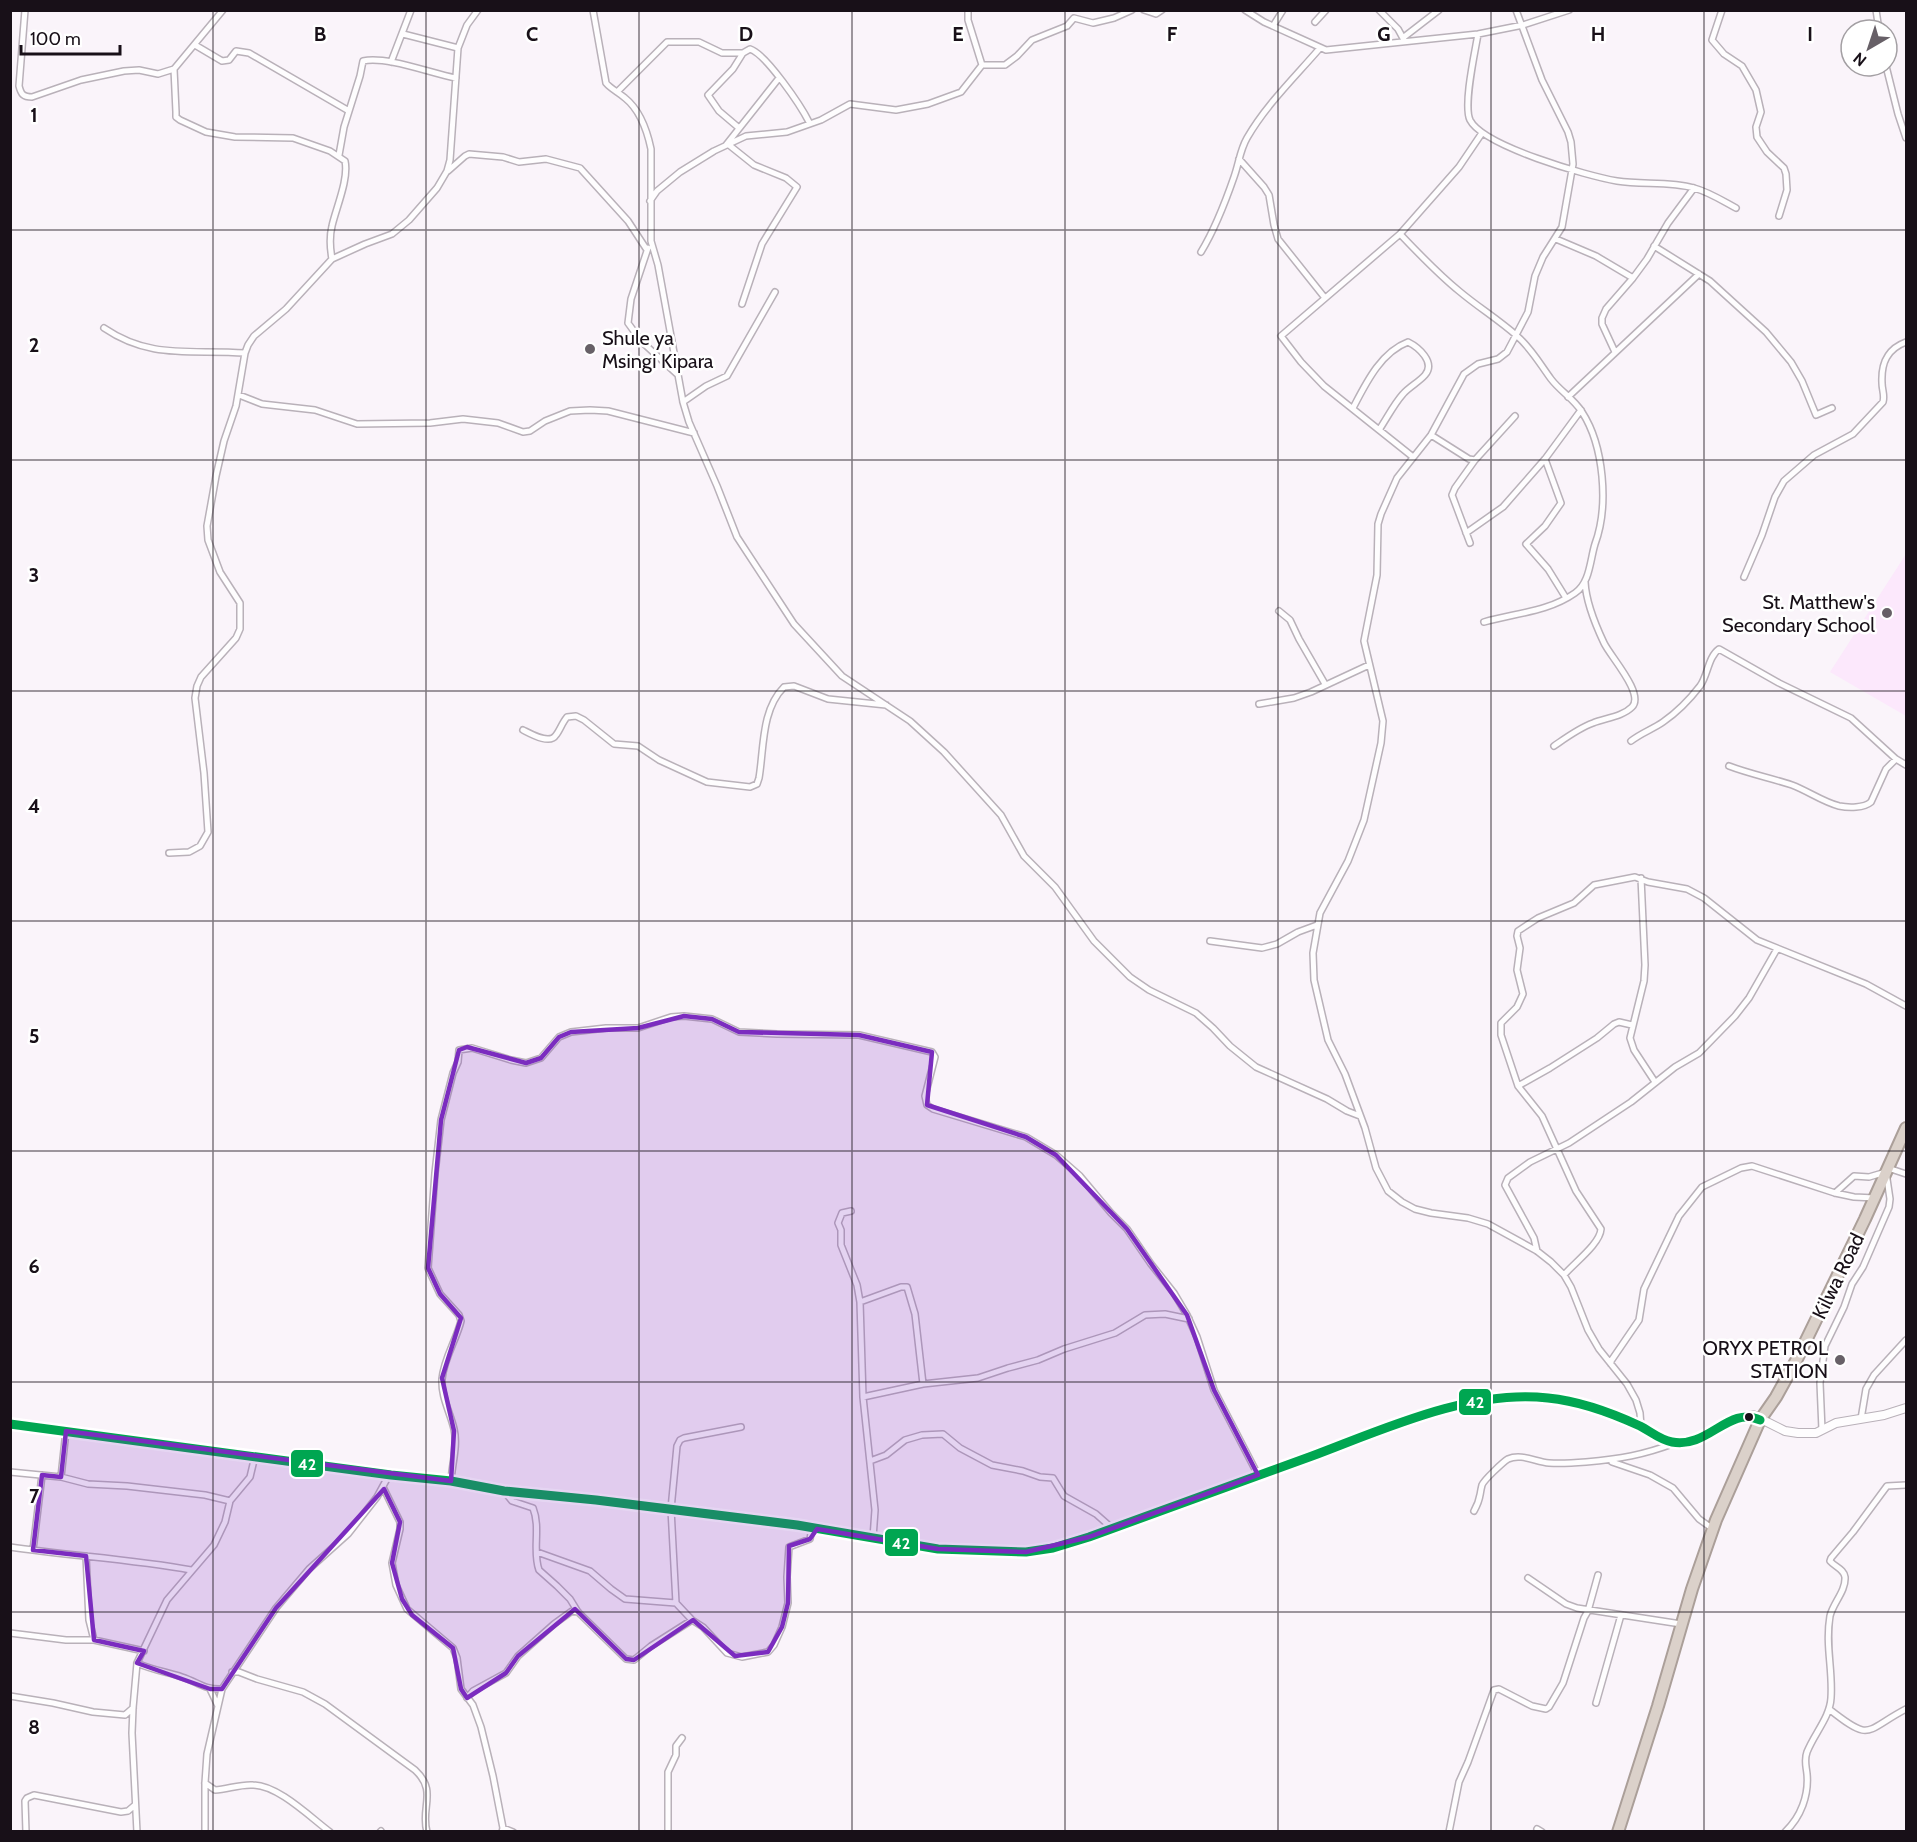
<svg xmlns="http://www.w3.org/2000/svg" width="1917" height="1842" viewBox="0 0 1917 1842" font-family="Cabin,sans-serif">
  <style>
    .built { fill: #fce8fc }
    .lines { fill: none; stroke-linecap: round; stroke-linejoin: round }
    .street-casing { stroke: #b9b1b9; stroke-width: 8 }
    .secondary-casing { stroke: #b9b1b9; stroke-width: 10 }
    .highway-casing { stroke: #ab9f99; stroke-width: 14 }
    .street { stroke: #fefdfe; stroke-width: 5 }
    .secondary { stroke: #fefdfe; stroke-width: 8 }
    .highway { stroke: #dbd1ca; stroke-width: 10 }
    .bus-1-casing { stroke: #fff; stroke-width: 14 }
    .bus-1 { stroke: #00a651; stroke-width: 9 }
    .marked { fill: #7b2cbf; fill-opacity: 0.2; stroke: #7b2cbf; stroke-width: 4.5; stroke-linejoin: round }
    .grid { fill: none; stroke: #181018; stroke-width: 1.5; stroke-opacity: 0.55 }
    .poi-dot { fill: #676067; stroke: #fff; stroke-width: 2 }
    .bus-dot { fill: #181018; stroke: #fff; stroke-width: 2 }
    .labels { text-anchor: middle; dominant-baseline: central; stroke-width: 5; stroke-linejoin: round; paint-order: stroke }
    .poi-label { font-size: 20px; fill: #181018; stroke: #fff; text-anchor: end }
    .street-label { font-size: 20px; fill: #181018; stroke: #fff }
    .grid-label { font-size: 20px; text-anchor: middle; font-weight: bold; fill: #181018; stroke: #fff; stroke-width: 5; stroke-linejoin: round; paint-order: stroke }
    .line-badge { stroke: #fff; stroke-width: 2 }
    .badge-label { font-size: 16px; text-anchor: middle; font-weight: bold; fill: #fff }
  </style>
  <rect width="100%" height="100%" fill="#faf4fa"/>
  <path class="built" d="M 1906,554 L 1906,716 L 1830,672 Z"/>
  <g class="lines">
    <g class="street-casing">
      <path id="street" d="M 25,10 L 19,86 C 21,94 23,97 32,97 L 81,80 L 124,71 L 139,70 L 158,74 L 174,69 L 223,10
        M 593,10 L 606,83 C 611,89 618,92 625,98 C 640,110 647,130 651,149 L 651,241 L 658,265 L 683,402 L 689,422 L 717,486 L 737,537 L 794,624 L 842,676 L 910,721 L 944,752 L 1001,815 L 1024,856 L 1055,887 L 1094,941 L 1130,977 L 1149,990 L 1196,1013 L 1213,1028 L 1230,1046 L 1256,1067 L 1327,1099 L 1347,1111 L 1360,1116
        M 968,10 L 968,20 L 982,65
        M 1144,10 L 1156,14 L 1162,10
        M 1245,10 L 1264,22 L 1326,50 L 1478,34 L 1523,25 L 1569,10
        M 1379,10 L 1398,29 L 1404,40
        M 1516,10 L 1542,80 L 1568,132 L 1571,142 L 1573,164 L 1562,227 L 1543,257 L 1535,276 L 1528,312 L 1507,352 L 1498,359 L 1478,364 L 1464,374 L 1431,435 L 1397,478 L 1381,514 L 1378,524 L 1377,575 L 1364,641 L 1383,721 L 1381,743 L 1364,820 L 1348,861 L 1320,913 L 1313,953 L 1314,980 L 1328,1040 L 1345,1074 L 1365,1128 L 1376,1168 L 1388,1191 L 1402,1202 L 1415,1209 L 1431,1213 L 1468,1218 L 1488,1224 L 1537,1251 L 1551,1262 L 1564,1275 L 1571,1287 L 1588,1330 L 1599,1349 L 1627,1384 L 1636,1400 L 1640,1413 L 1641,1427
        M 1722,10 L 1712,40 L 1724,54 L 1742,66 L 1756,90 L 1761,112 L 1756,127 L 1757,137 L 1767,152 L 1784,168 L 1786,174 L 1787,190 L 1779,216
        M 1876,10 L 1879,30
        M 1315,22 L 1326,10
        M 1273,26 L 1283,10
        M 403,34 L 458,48
        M 1478,34 C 1475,52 1463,105 1470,120 C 1483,146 1587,176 1617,181 C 1642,185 1670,181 1694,188 C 1709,192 1723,201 1736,208
        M 1404,37 L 1439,10
        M 195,45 L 222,61 L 229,60 L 236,51 L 249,53 L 349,111
        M 391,62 L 411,10
        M 1886,66 L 1898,114 L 1906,138
        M 174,69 L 176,112 L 176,117 L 180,120 L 206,132 L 235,137 L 293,138 L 330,151 L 345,161 C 349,179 336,208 332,226 C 329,238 330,248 332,259
        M 617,92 L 667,42 L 699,42 L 722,53 L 743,53
        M 739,128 L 719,111 L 708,95 L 733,69 L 743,53 L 750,49 C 766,54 801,106 809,122
        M 726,145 L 779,78
        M 729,145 L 754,165 L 786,178 L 797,187 L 762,244 L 742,304
        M 339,155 L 344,127 L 360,76 L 363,61 C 387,56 430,73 456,78
        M 1239,159 L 1264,187 L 1269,195 L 1274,225 L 1278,239 L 1325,298
        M 448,171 L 465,156 L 469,154 L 503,157 L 519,162 L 546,159 L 580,168 L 628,221 L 647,250
        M 650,201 L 657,191 L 680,172 L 714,151 L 746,136 L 787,132 L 821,120 L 850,104 L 896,110 L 928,104 L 961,92 L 982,65 L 1005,65 L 1017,56 L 1032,40 L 1067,26 L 1074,18 L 1093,23 L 1114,18 L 1132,10
        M 1400,234 C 1419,254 1438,274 1459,291 C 1478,307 1499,320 1517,336 C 1531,348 1540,364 1551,379 C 1560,391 1574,399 1582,412 C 1604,446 1609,506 1595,544 C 1590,560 1590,583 1575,593 C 1548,612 1515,613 1484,622
        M 1556,239 L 1596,256 L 1633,278
        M 1654,246 L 1710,281 L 1766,332 L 1791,362 L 1802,381 L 1816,415 L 1832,408
        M 648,248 L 631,299 L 628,323 L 641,341 L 677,374
        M 1201,252 C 1215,229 1225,203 1234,177 C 1239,163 1240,150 1247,138 C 1266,105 1295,77 1320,48
        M 104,328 C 151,360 191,349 245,353
        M 1615,352 L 1602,324 L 1602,318 L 1606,309 L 1633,278 L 1647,259 L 1668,223 L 1694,188
        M 239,395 L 262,404 L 315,410 L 357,424 L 430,423 L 463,419 L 498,423 L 523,432 L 530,431 L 545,421 L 570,411 L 590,410 L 608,411 L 694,433
        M 1568,397 L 1699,274
        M 683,402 L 706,386 L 727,376 L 775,292
        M 1353,408 C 1366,383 1381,352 1408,342 C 1418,347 1436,362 1425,375 C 1419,382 1409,387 1403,394 C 1394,404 1387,418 1379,430
        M 1431,435 L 1469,459 L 1475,460 L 1515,416
        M 1413,457 L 1324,386 L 1301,362 L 1281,336 L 1400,234 L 1459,167 L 1482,133
        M 1545,459 L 1561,503 L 1545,526 L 1526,544 L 1548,569 L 1566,598
        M 1466,533 L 1503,507 L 1545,459 L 1581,410
        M 1470,543 L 1452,495 L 1455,488 L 1475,460
        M 1744,577 L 1762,535 L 1775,497 L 1784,481 L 1814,455 L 1853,434 L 1883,402 C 1885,395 1882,390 1882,383 C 1881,363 1887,349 1906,342
        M 1279,611 L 1290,620 L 1299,639 L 1325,684
        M 1259,704 L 1294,698 L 1311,692 L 1369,665
        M 523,730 C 531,734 550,745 556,735 C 560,730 562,723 567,717 L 576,716 L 584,720 L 614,744 L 638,746 L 659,760 L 707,782 L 750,787 L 757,784 L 759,778 C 764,749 761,710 784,687 L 794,686 L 828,699 L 886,705
        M 1631,741 C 1641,733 1653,729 1663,722 C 1676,713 1690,699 1700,686 C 1708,675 1708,657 1719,649 L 1779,683 L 1851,718 L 1896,759 L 1906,765
        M 1554,746 C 1567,737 1579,728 1593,723 C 1605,718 1622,717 1632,707 C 1645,694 1610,656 1604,643 C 1595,624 1586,602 1585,582
        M 1729,766 C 1750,774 1771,778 1792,785 C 1808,791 1823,802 1839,806 C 1849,808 1864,808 1871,802 L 1886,769 L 1896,759
        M 169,853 L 189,852 L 200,846 L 208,832 L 204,773 L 195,698 L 197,686 L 201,677 L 236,638 L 240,629 L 240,603 L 220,572 L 208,540 L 207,526 L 216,476 L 224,441 L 236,406 L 245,353 L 248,345 L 254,336 L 286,309 L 332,259 L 365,244 L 392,234 L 409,220 L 437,188 L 447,171 L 450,160 L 458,48 L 467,25 L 478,10
        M 1641,878 L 1645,965 L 1644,981 L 1630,1038 L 1634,1050 L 1655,1082
        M 1210,941 L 1262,948 L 1277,944 L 1298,932 L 1317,925
        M 1518,1086 L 1550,1068 L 1597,1038 L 1614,1024 L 1619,1022 L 1632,1025
        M 1888,1168 L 1906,1174
        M 851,1211 L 842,1213 L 838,1223 L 841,1230 L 841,1245 L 857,1285 L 860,1302 L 863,1397 L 875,1510 L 873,1538
        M 1537,1251 L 1534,1238 L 1505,1185 L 1508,1178 L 1530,1162 L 1569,1143 L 1631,1102 L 1675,1067 L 1699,1053 L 1735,1016 L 1749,998 L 1777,949
        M 1564,1275 C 1574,1263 1600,1244 1601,1229 L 1576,1191 L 1542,1116 L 1518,1086 L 1501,1035 L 1501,1023 L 1517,1007 L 1523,994 L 1517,970 L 1520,948 L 1517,936 L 1518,931 L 1538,918 L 1574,903 L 1594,885 L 1635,877 L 1648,882 L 1687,889 L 1704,898 L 1757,940 L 1866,984 L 1906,1006
        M 860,1302 L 901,1287 L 907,1287 L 915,1314 L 923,1384
        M 1611,1364 L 1611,1361 L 1639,1320 L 1644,1289 L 1679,1216 L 1702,1187 L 1741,1168 L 1752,1166 L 1835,1193 L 1854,1197 L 1875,1198
        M 863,1397 L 923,1384 L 978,1378 L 1008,1368 L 1038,1360 L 1064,1349 L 1115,1333 L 1145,1315 L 1165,1314 L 1189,1319
        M 1861,1419 L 1866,1389 L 1874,1375 L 1906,1340
        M 1822,1430 L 1820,1383 L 1825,1346 L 1844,1307 L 1852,1284 L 1863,1267 L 1889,1207 L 1890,1199 L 1886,1172 L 1869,1177 L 1854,1176 L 1835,1193
        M 870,1461 L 886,1455 L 905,1440 L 922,1435 L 943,1434 L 960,1448 L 992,1465 L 1023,1471 L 1040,1477 L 1053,1478 L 1064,1496 L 1096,1514 L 1113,1529
        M 1612,1462 L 1650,1475 L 1673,1488 L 1699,1519 L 1713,1529
        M 10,1472 L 61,1477 L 88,1484 L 127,1486 L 205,1495 L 230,1501
        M 61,1477 L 66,1431
        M 451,1481 C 452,1464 458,1445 454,1429 C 450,1412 441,1397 442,1379 C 444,1358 456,1341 461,1321 L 459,1315 L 440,1294 L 428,1268 L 435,1173 L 441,1120 L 453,1073 L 458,1062 L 459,1050 L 472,1048 L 511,1060 L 526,1063 L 541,1058 L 559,1037 L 571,1032 L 606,1028 L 638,1028 L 671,1017 L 684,1016 L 712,1019 L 739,1032 L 777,1034 L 859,1035 L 932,1052 L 935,1057 L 925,1096 L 927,1105 L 933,1109 L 1026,1137 L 1056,1155 L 1080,1176 L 1111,1213 L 1127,1229 L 1151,1264 L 1174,1293 L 1187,1315 L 1197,1337 L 1214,1390 L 1258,1475
        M 383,1487 L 400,1522 L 400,1529 L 392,1563 L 396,1585 L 407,1609 L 453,1648 L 457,1658 L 461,1689 L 473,1705 L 481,1727 L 493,1776 L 503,1828 L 502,1832
        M 504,1491 L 512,1501 L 533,1508 C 541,1528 532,1551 539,1570 L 557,1586 L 570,1599 L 578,1612 L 626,1659 L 634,1660 L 651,1646 L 692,1620
        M 1474,1511 C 1481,1499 1479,1497 1482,1485 C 1484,1480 1503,1462 1508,1459 C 1521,1453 1536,1462 1549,1463 C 1561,1464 1574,1463 1586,1462 C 1620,1459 1643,1455 1675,1443
        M 10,1547 C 71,1556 131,1559 191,1570
        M 33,1550 L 42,1475
        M 537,1552 L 590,1571 L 611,1589 L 625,1599 L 676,1603 L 692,1620 L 703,1627 L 727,1653 L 742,1657 L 768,1652 L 774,1645 L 782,1627 L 788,1603 L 787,1577 L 789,1547 L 810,1539 L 812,1528
        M 86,1556 L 89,1620 L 94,1640
        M 1528,1578 L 1566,1604 L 1577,1608 L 1681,1624
        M 676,1603 L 671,1509 L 677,1446 L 680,1440 L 684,1438 L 741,1427
        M 10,1633 L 66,1640 L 94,1640 L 144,1651
        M 137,1663 C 152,1670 167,1672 182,1677 C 198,1682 204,1690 222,1689
        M 232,1672 L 239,1672 L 257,1679 L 303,1692 L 325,1704 L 415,1770 C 438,1791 420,1808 427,1832
        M 210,1689 L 218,1706
        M 10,1696 L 53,1703 L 93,1712 L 125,1715 L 133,1708
        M 467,1698 L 473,1691 L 506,1673 L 518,1656 L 554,1624 L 572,1611 L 578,1612
        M 1596,1703 L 1621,1615
        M 1829,1709 C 1872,1743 1864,1731 1906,1709
        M 205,1783 L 215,1790 C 228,1789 241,1784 253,1785 C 278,1785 311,1818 330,1832
        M 503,1828 L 513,1832
        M 1537,1829 L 1542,1832
        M 26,1832 L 25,1801 L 27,1798 L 34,1795 L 121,1812 L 128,1811 L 135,1805
        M 137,1832 L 132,1733 L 133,1708 L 137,1663 L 167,1600 L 214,1545 L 225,1522 L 230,1501 L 250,1477 L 255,1456
        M 205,1832 L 205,1783 L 207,1754 L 222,1689 L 276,1608 L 309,1569 L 348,1534 L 377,1497 L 389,1475
        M 380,1832 L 381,1831
        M 668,1832 L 668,1772 L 676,1755 L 676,1746 L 682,1738
        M 1449,1832 L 1459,1782 L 1468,1762 L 1494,1690 L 1499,1689 L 1532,1706 L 1546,1709 L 1549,1707 L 1563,1683 L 1584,1618 L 1588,1611 L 1598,1575
        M 1785,1832 C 1801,1817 1809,1795 1807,1774 C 1806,1765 1804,1760 1807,1752 C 1814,1734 1830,1717 1831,1698 C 1833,1669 1825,1646 1830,1616 C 1833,1603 1846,1591 1845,1577 C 1844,1569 1835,1567 1830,1561 L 1831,1558 L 1853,1532 L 1887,1486 L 1906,1485"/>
    </g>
    <g class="secondary-casing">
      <path id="secondary" d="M 10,1424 L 391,1475 L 451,1481 L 504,1491 L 596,1500 L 797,1525 L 938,1549 L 1026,1552 L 1053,1548 L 1089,1537 L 1401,1423 L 1449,1408 L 1503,1396 L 1549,1396 L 1587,1405 L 1676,1443 L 1699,1440 L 1734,1419 L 1744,1416 L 1753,1415 L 1785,1431 L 1798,1433 L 1816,1433 L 1836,1423 L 1884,1415 L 1906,1408"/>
    </g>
    <g class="highway-casing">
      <path id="highway" d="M 1618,1832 L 1658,1706 L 1692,1589 L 1716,1520 L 1760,1420 L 1776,1397 L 1797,1359 L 1865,1219 L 1906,1128"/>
    </g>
    <use href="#street" class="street"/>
    <use href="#secondary" class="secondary"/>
    <use href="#highway" class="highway"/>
    <g class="bus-1-casing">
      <path id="bus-1" d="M 10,1424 L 391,1475 L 451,1481 L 504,1491 L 596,1500 L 797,1525 L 938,1549 L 1026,1552 L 1053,1548 L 1089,1537 C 1163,1510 1237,1483 1312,1456 C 1384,1429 1470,1389 1548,1398 C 1579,1401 1612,1413 1640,1426 C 1650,1431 1660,1440 1672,1442 C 1708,1449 1729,1405 1760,1420"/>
    </g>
    <use href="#bus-1" class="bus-1"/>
  </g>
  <path class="marked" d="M 684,1016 L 712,1019 L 739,1032 L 859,1035 L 932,1052 L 927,1105 L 1026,1137 L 1056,1155 L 1127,1229 L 1187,1315 L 1214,1390 L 1258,1475 L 1089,1537 L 1026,1552 L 938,1549 L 817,1529 L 810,1539 L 789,1546 L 788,1603 L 782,1627 L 768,1652 L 735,1656 L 693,1620 L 634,1660 L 626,1659 L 575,1609 L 518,1656 L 506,1673 L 467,1698 L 461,1689 L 453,1648 L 412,1615 L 402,1599 L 392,1563 L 400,1522 L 384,1489 L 276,1608 L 222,1689 L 210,1689 L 137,1663 L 144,1651 L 94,1640 L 86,1556 L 33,1550 L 42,1475 L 61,1477 L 66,1431 L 451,1481 L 454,1431 L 442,1378 L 461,1318 L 440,1294 L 428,1268 L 441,1120 L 459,1050 L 467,1047 L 526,1063 L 541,1058 L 559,1037 L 571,1032 L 638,1028 Z"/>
  <path class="grid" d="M 213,10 L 213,1832M 426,10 L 426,1832M 639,10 L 639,1832M 852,10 L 852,1832M 1065,10 L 1065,1832M 1278,10 L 1278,1832M 1491,10 L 1491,1832M 1704,10 L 1704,1832M 10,230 L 1906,230M 10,460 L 1906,460M 10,691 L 1906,691M 10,921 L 1906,921M 10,1151 L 1906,1151M 10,1382 L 1906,1382M 10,1612 L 1906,1612"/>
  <g class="poi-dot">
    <circle cx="590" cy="349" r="6"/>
    <circle cx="1887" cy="613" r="6"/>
    <circle cx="1840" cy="1360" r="6"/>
  </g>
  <circle class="bus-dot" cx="1749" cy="1417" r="5"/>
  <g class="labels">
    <g class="poi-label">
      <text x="602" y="338" text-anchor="start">Shule ya<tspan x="602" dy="23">Msingi Kipara</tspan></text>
      <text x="1875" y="602">St. Matthew's<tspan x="1875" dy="23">Secondary School</tspan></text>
      <text x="1828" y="1348">ORYX PETROL<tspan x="1828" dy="23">STATION</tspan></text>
    </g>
    <g class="street-label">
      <text transform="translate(1838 1276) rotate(-64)">Kilwa Road</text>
    </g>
  </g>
  <g class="grid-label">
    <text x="320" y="41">B</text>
    <text x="532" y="41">C</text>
    <text x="746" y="41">D</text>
    <text x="958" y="41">E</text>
    <text x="1172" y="41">F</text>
    <text x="1384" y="41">G</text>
    <text x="1598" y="41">H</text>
    <text x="1810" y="41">I</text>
    <text x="34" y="122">1</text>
    <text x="34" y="352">2</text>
    <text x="34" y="582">3</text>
    <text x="34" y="813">4</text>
    <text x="34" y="1043">5</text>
    <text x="34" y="1273">6</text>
    <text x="34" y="1503">7</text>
    <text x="34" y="1734">8</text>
  </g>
  <g class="line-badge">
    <rect x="1458" y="1388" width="34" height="28" rx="6" fill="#00a651"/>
    <rect x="290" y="1449" width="34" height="29" rx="6" fill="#00a651"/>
    <rect x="884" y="1528" width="35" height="29" rx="6" fill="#00a651"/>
  </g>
  <g class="badge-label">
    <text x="1475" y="1408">42</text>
    <text x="307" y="1470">42</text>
    <text x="901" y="1549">42</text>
  </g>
  <rect width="1917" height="1842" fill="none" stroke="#181018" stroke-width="24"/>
  <g transform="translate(1869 48) rotate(219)"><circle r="28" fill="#ffffff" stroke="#a39fa3" stroke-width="1.5"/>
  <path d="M0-4.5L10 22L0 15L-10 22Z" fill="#676067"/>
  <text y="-9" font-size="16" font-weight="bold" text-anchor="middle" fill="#181018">N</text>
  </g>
  <path d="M21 45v9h99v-9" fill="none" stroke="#181018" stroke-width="3"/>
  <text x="30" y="45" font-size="18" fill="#181018" stroke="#ffffff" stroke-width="4.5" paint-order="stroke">100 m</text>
</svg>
